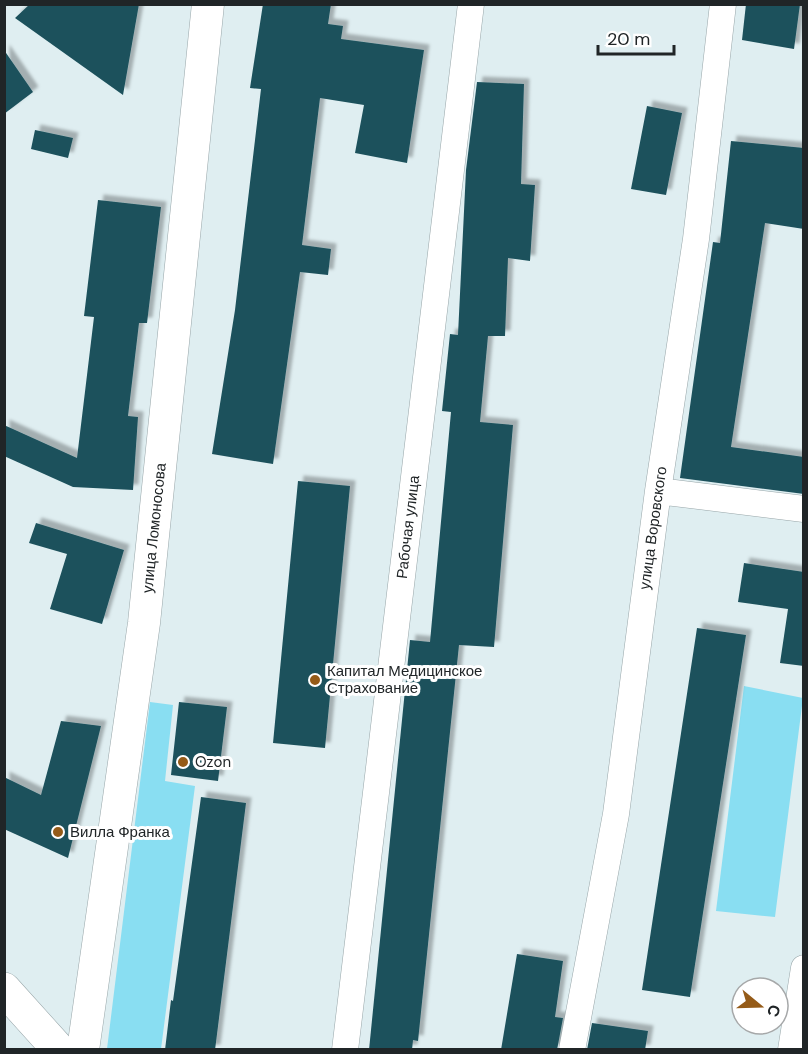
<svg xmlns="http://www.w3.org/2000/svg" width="808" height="1054" viewBox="0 0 808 1054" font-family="'DM Sans',sans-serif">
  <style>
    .green { fill: #89def2 }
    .building { fill: #1c515c; filter: url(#shadow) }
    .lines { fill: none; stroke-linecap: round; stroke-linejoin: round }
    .minor-casing { stroke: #97a5a8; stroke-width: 27 }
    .tertiary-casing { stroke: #97a5a8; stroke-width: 33 }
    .primary-casing { stroke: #97a5a8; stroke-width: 34 }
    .minor { stroke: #fff; stroke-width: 26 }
    .tertiary { stroke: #fff; stroke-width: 32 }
    .primary { stroke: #fff; stroke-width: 33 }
    .poi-dot { fill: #955b18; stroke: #fff; stroke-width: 2 }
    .labels { text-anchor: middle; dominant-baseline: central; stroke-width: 6; stroke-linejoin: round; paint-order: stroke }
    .street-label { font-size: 15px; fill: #202527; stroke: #fff }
    .poi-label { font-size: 15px; fill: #202527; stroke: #fff; text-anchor: start }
  </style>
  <defs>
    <filter id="shadow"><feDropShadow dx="5.5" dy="-5.5" stdDeviation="1.5" flood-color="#0004"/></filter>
  </defs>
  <rect width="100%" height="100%" fill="#dfeef1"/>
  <path class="green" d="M 744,686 L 803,698 L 775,917 L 716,911 Z
    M 150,702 L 173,705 L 165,781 L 195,786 L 161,1049 L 107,1049 Z"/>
  <path class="building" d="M 30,4 L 139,4 L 123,95 L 15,18 Z
    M 263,4 L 331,4 L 328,24 L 343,26 L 341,39 L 424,50 L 407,163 L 355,153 L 364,105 L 320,98 L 302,245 L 331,249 L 328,275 L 300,272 L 273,464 L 212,454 L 235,310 L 261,89 L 250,88 Z
    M 746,4 L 800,4 L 794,49 L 742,40 Z
    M 4,50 L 33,92 L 4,114 Z
    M 477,82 L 524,84 L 521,184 L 535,185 L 530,261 L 508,258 L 505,336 L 488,336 L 480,422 L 513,425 L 494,647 L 459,645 L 418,1041 L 413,1040 L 412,1050 L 369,1050 L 410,640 L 430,642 L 451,412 L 442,411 L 450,334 L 458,335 L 466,170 Z
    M 647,106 L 682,113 L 666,195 L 631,189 Z
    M 35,130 L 73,138 L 68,158 L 31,149 Z
    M 731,141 L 804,148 L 804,229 L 765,223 L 731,447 L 804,457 L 804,494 L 680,478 L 713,242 L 720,243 Z
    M 98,200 L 161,207 L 147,323 L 139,323 L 128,416 L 138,417 L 133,490 L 73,487 L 4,456 L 4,425 L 77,458 L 94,317 L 84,316 Z
    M 298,481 L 350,486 L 325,748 L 273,743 Z
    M 36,523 L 124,550 L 102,624 L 50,609 L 67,554 L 29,543 Z
    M 744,563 L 804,572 L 804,666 L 780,663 L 788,609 L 738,602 Z
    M 697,628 L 746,635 L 690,997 L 642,990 Z
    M 179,702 L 227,707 L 218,781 L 171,775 Z
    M 61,721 L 101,726 L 68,858 L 4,829 L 4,777 L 41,795 Z
    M 201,797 L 246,803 L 215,1050 L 165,1050 L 171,1000 L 173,1001 Z
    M 517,954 L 563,961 L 555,1017 L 563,1018 L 557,1050 L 501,1050 Z
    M 592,1023 L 648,1031 L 645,1050 L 587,1050 Z"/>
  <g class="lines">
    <g class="minor-casing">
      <path id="minor" d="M 658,491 L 804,509
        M 345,1050 L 471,4
        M 572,1050 L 616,814 L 658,491 L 696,239 L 723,4
        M 791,1050 L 804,968"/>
    </g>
    <g class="tertiary-casing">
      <path id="tertiary" d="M 83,1050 L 144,623 L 208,4"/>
    </g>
    <g class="primary-casing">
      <path id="primary" d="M 4,989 L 59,1050"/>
    </g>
    <use href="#minor" class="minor"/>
    <use href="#tertiary" class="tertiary"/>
    <use href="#primary" class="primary"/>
  </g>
  <g class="poi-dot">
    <circle cx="315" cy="680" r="6"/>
    <circle cx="183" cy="762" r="6"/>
    <circle cx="58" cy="832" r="6"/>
  </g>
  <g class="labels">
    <g class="street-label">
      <text transform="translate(408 527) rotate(-83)">Рабочая улица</text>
      <text transform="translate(154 528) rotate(-84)">улица Ломоносова</text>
      <text transform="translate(653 528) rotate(-82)">улица Воровского</text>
    </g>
    <g class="poi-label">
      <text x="327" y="671">Капитал Медицинское<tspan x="327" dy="17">Страхование</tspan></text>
      <text x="195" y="762">Ozon</text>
      <text x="70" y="832">Вилла Франка</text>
    </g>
  </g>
  <rect width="808" height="1054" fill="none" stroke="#202527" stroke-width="12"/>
  <g transform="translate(760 1006) rotate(109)"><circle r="28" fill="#ffffff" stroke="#a6a8a9" stroke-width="1.5"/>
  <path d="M0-4.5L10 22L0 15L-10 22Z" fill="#955b18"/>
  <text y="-9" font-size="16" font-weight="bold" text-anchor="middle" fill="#202527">С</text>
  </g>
  <path d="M598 45v9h76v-9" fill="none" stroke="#202527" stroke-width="3"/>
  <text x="607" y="45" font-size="18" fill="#202527" stroke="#ffffff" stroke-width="4.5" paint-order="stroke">20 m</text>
</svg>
